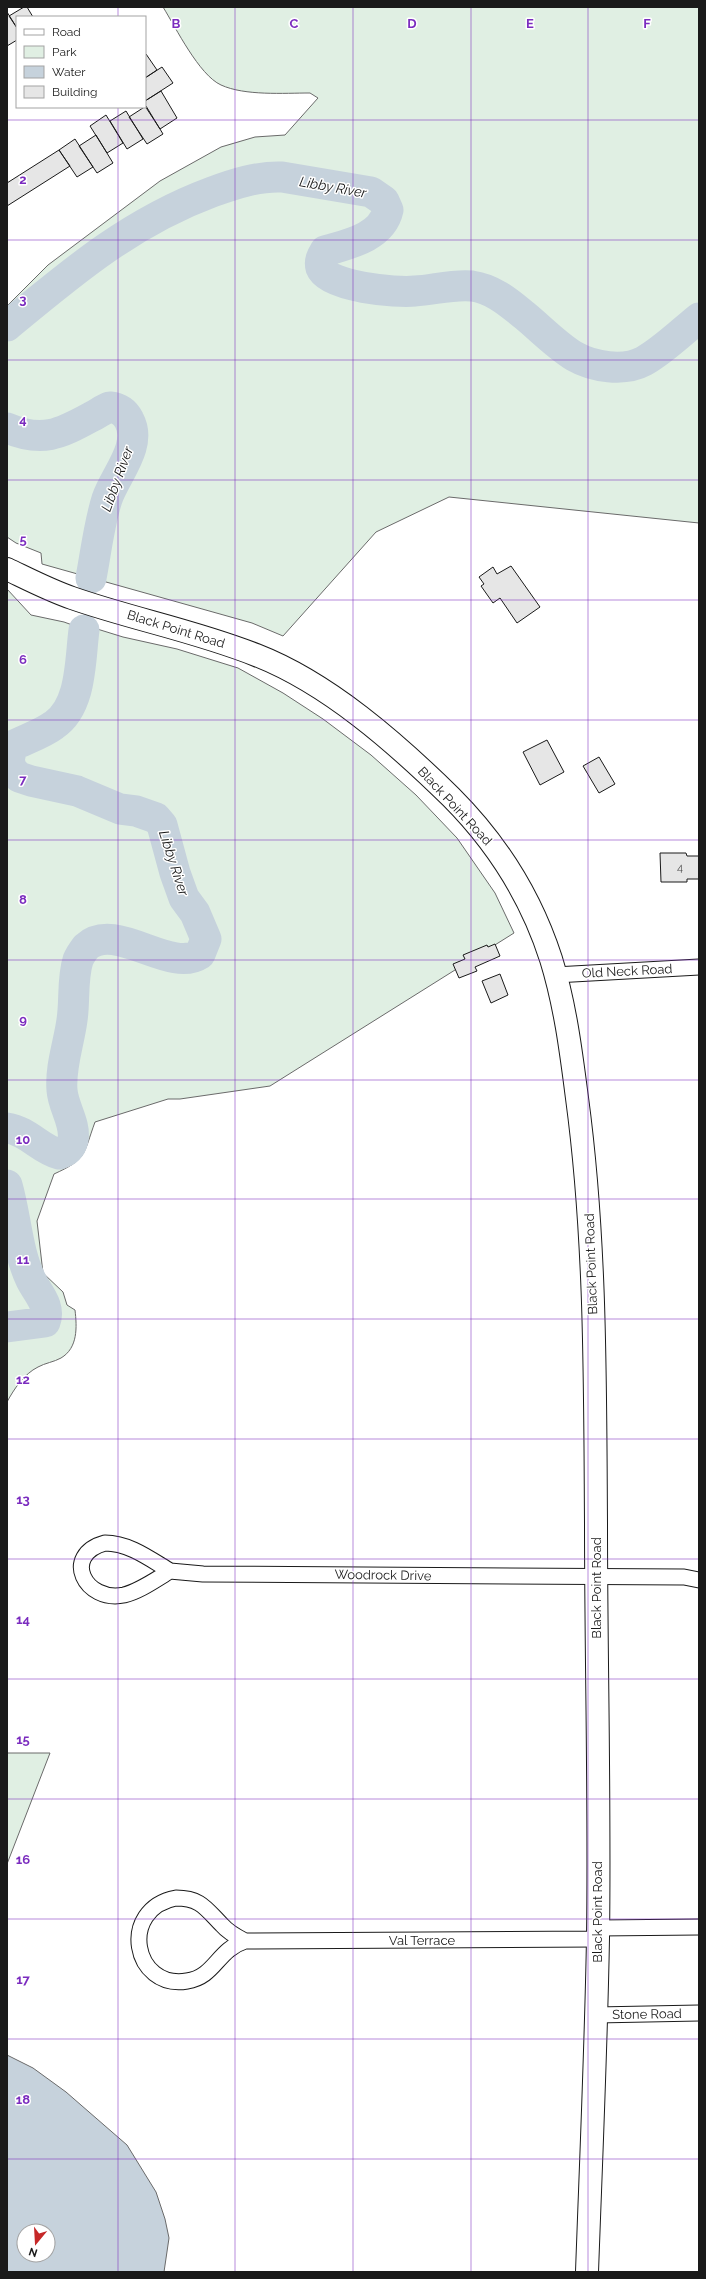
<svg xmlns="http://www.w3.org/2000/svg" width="706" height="2279" viewBox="0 0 706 2279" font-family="Raleway,sans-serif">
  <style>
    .green { fill: #e0efe3; stroke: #6a6a6a }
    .water { fill: #c6d2dc; stroke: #6a6a6a; fill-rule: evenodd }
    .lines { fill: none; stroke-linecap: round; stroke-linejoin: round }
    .river { stroke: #c6d2dc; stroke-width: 31 }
    .building { fill: #e6e6e6; stroke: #1a1a1a }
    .street-casing { stroke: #1a1a1a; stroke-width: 17 }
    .secondary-casing { stroke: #1a1a1a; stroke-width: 24 }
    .street { stroke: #fff; stroke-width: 15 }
    .secondary { stroke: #fff; stroke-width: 22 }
    .grid { fill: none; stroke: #7b2cbf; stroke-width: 1; stroke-opacity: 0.55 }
    .labels { text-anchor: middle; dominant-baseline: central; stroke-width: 3; stroke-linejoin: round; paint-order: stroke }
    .number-label { font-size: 11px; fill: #4d4d4d }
    .street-label { font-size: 13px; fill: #1a1a1a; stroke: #fff }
    .water-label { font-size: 14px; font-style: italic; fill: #1a1a1a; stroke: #fff }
    .grid-label { font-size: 13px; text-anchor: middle; font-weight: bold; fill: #7b2cbf; stroke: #fff; stroke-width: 3; stroke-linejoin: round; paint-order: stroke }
  </style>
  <rect width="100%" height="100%" fill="#fff"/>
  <path class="green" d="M 163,7 L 699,7 L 699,523 L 449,497 L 376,532 L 283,636 L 252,623 L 42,564 L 41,553 L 16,543 L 7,537 L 7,306 L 48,265 L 160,181 L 221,147 L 255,137 L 285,135 L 318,98 L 310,93 C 284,93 245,96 221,85 C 199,75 176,28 163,7 Z
    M 7,589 L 31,615 L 64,622 L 86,630 L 81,624 L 123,637 L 177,649 L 238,668 L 283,693 L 323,719 L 371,755 L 416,795 L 457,838 L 495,893 L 514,933 L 270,1086 L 180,1099 L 168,1099 L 95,1122 C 83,1155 87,1159 54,1174 L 37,1221 L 43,1273 L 63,1292 L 67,1305 L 75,1310 C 77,1327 78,1348 61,1358 C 54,1362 45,1363 38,1367 C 24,1374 14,1389 7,1402 Z
    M 7,1753 L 50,1753 L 7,1864 Z"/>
  <path class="water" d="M 7,2055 L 33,2068 L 66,2092 L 127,2145 L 156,2192 L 165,2219 L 169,2238 L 164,2272 L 7,2272 ZM 24,2231 L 48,2231 L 48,2255 L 24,2255 Z"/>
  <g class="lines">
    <path class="river" d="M 7,326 C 72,272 131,222 212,192 C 234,184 258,176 282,177 L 371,192 L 384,201 L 388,210 C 382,237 349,244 325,251 C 322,256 319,261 321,268 C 328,287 396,293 415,291 C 433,290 453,284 472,286 C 493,289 508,302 524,315 C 540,328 556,345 574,356 C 593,367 624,372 644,361 C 661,352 683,331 699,318
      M 7,428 C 42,443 60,434 91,417 C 98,414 103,409 110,407 C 119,408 125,412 129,420 C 143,446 115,475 107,499 C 99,524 96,552 91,578
      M 7,1128 C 28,1131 40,1149 59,1154 C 66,1152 71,1148 73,1140 C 76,1123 63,1107 62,1090 C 60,1067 69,1043 72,1020 C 75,1001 72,979 78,960 C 80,955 83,951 86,947 C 115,920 170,974 200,954 L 206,939 L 195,913 L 184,898 L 175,873 L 162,825 L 156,818 L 136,811 L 120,809 L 77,791 L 31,781 L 19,777 L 12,770 L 9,761 L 12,746 C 26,739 42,734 54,725 C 82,706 80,660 84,630
      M 7,1185 C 16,1216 17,1251 31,1280 C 38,1294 51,1306 45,1322 L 7,1327"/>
  </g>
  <path class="building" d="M 24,7 L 27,7 L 33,17 L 17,17 L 17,28 L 9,16 Z
    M 7,12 L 17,28 L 17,40 L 7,46 Z
    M 146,54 L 157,70 L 145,78 L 145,55 Z
    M 162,67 L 173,83 L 145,101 L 145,78 Z
    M 161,91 L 177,118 L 160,129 L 145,106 L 145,101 Z
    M 146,106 L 163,134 L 147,144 L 129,117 Z
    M 126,111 L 143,139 L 127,149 L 110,121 Z
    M 106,115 L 123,143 L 107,153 L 90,126 Z
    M 96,135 L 113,163 L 97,173 L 79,146 Z
    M 75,139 L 93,167 L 77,177 L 59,150 Z
    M 59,150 L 70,166 L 7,206 L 7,183 Z
    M 511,566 L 540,607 L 517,623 L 500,598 L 493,603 L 481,586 L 484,584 L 479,577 L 493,567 L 497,574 Z
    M 547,740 L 564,772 L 540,785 L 523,752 Z
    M 599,757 L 615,784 L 599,793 L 583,766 Z
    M 660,853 L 686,853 L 687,856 L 699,856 L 699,879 L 687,879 L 687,882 L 661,882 Z
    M 495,944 L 500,956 L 475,967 L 477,971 L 459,978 L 453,964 L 465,959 L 463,955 L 487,945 L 488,947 Z
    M 500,974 L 508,995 L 491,1003 L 482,981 Z"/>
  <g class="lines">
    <g class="street-casing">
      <path id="street" d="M 555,975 L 699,967
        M 105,1543 C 129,1543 150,1559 170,1571 C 155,1580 140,1591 124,1595 C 85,1603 61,1555 105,1543 Z
        M 170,1571 L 203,1574 L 684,1577 L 699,1580
        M 176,1898 C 201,1898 206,1909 222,1925 C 228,1932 237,1937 245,1941 C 217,1950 215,1977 187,1981 C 133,1990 118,1909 176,1898 Z
        M 598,1928 L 699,1927
        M 245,1941 L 598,1939
        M 596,2015 L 699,2013"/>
    </g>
    <g class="secondary-casing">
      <path id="secondary" d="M 7,569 C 28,579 49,590 72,598 C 132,619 196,631 256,655 C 328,683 396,743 451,797 C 497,843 531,897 551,959 C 565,1004 571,1051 577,1098 C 596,1239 595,1381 596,1523 C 596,1661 600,1800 598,1938 C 596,2049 591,2161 587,2272"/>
    </g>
    <use href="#street" class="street"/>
    <use href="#secondary" class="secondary"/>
  </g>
  <path class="grid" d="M 118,7 L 118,17M 235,7 L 235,2272M 353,7 L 353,2272M 471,7 L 471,2272M 588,7 L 588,2272M 118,107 L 118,2272M 7,120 L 699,120M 7,240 L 699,240M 7,360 L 699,360M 7,480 L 699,480M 7,600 L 699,600M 7,720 L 699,720M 7,840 L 699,840M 7,960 L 699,960M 7,1080 L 699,1080M 7,1199 L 699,1199M 7,1319 L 699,1319M 7,1439 L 699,1439M 7,1559 L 699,1559M 7,1679 L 699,1679M 7,1799 L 699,1799M 7,1919 L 699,1919M 7,2039 L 699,2039M 7,2159 L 699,2159"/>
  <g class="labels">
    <g class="number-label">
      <text x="680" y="867">4</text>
    </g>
    <g class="street-label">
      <text transform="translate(176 629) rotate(17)">Black Point Road</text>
      <text transform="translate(455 806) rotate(47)">Black Point Road</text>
      <text transform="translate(627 971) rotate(-3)">Old Neck Road</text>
      <text transform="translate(591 1264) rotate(-92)">Black Point Road</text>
      <text transform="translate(383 1575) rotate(1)">Woodrock Drive</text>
      <text transform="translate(596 1588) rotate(-90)">Black Point Road</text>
      <text transform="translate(597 1912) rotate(-90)">Black Point Road</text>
      <text x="422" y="1940">Val Terrace</text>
      <text transform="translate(647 2014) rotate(-1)">Stone Road</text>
    </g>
    <g class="water-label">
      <text transform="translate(333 187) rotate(10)">Libby River</text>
      <text transform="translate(117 479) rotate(-70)">Libby River</text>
      <text transform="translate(174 863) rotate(72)">Libby River</text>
    </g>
  </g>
  <g class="grid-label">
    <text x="176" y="28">B</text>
    <text x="294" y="28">C</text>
    <text x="412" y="28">D</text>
    <text x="530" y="28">E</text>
    <text x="647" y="28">F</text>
    <text x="23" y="184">2</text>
    <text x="23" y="304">3</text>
    <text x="23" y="424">4</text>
    <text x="23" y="544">5</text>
    <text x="23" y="664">6</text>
    <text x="23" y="784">7</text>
    <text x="23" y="904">8</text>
    <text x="23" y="1024">9</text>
    <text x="23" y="1144">10</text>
    <text x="23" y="1264">11</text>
    <text x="23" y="1384">12</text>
    <text x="23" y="1504">13</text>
    <text x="23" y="1624">14</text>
    <text x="23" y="1744">15</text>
    <text x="23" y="1864">16</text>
    <text x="23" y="1984">17</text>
    <text x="23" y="2104">18</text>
  </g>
  <rect width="706" height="2279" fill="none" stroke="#1a1a1a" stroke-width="16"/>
  <rect x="16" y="16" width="130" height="92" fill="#ffffff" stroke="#a3a3a3"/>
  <rect x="24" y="29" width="20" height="6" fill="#ffffff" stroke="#a3a3a3"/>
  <text x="52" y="36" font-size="12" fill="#1a1a1a">Road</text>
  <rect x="24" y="46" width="20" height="12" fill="#e0efe3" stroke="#a3a3a3"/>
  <text x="52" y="56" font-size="12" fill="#1a1a1a">Park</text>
  <rect x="24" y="66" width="20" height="12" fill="#c6d2dc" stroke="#a3a3a3"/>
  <text x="52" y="76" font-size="12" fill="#1a1a1a">Water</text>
  <rect x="24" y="86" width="20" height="12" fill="#e6e6e6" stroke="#a3a3a3"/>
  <text x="52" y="96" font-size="12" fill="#1a1a1a">Building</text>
  <g transform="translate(36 2243) rotate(198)"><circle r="19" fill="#ffffff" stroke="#a3a3a3"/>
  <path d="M0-3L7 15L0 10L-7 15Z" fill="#c62828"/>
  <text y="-6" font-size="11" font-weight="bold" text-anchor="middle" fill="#1a1a1a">N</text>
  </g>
</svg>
